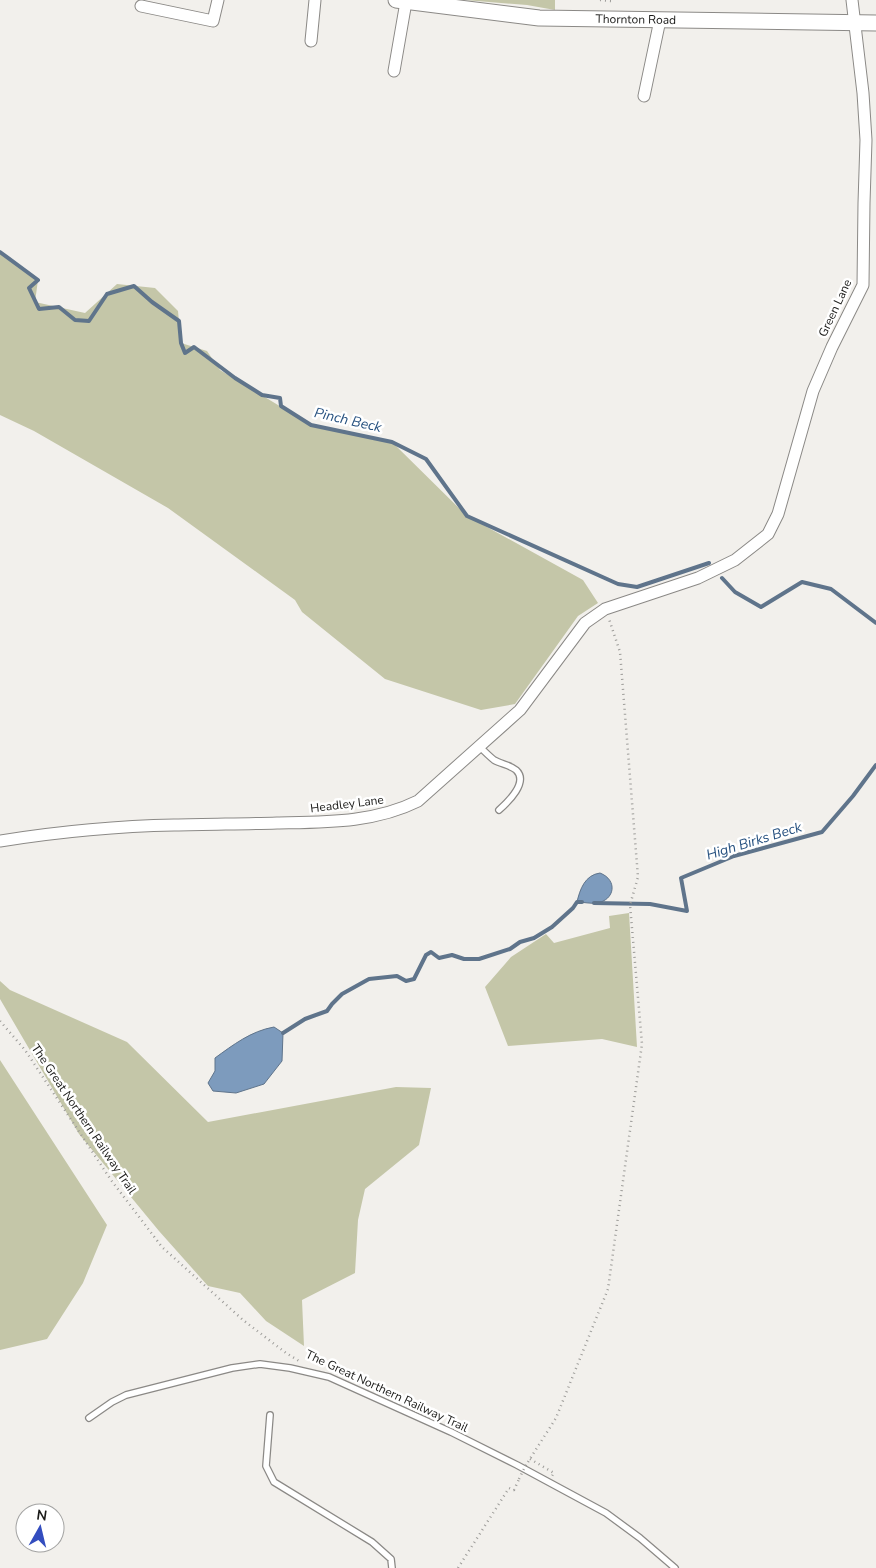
<svg xmlns="http://www.w3.org/2000/svg" width="876" height="1568" viewBox="0 0 876 1568" font-family="'Nunito Sans',sans-serif">
  <style>
    .green { fill: #c4c6a8 }
    .water { fill: #7d9bbd; stroke: #5f748b }
    .lines { fill: none; stroke-linecap: round; stroke-linejoin: round }
    .stream { stroke: #5f748b; stroke-width: 4 }
    .lane-casing { stroke: #8b8986; stroke-width: 8 }
    .street-casing { stroke: #8b8986; stroke-width: 13 }
    .secondary-casing { stroke: #8b8986; stroke-width: 17 }
    .path { stroke: #9d9c99; stroke-width: 2.5; stroke-dasharray: 1 4; stroke-linecap: butt }
    .lane { stroke: #fff; stroke-width: 5.5 }
    .street { stroke: #fff; stroke-width: 11 }
    .secondary { stroke: #fff; stroke-width: 15 }
    .path-bridge { stroke: #9d9c99; stroke-width: 2.5; stroke-dasharray: 1 4; stroke-linecap: butt }
    .labels { text-anchor: middle; dominant-baseline: central; stroke-width: 5; stroke-linejoin: round; paint-order: stroke }
    .street-label { font-size: 12px; fill: #191917; stroke: #fff }
    .water-label { font-size: 14px; font-style: italic; fill: #25507f; stroke: #fff }
  </style>
  <rect width="100%" height="100%" fill="#f2f0ec"/>
  <path class="green" d="M 465,0 L 555,0 L 555,10 L 527,5 Z
    M 0,252 L 38,280 L 35,302 L 85,313 L 117,284 L 155,288 L 178,311 L 181,343 L 207,351 L 220,370 L 311,425 L 392,442 L 467,516 L 583,580 L 598,603 L 578,616 L 515,704 L 481,710 L 385,679 L 302,612 L 295,600 L 168,508 L 34,431 L 0,415 Z
    M 629,913 L 637,1047 L 602,1039 L 508,1046 L 485,987 L 511,957 L 546,934 L 554,943 L 610,928 L 609,916 Z
    M 0,981 L 10,990 L 127,1042 L 208,1122 L 396,1087 L 431,1088 L 419,1145 L 365,1189 L 358,1220 L 355,1273 L 302,1300 L 304,1346 L 266,1321 L 240,1293 L 208,1286 L 159,1231 L 79,1134 L 0,999 Z
    M 0,1060 L 107,1225 L 83,1283 L 47,1339 L 0,1350 Z"/>
  <path class="water" d="M 600,873 C 618,880 615,900 597,903 C 591,904 583,902 577,902 C 580,889 585,875 600,873 Z
    M 274,1027 L 283,1033 L 282,1061 L 264,1084 L 236,1093 L 213,1091 L 208,1083 L 215,1071 L 215,1058 C 233,1045 251,1031 274,1027 Z"/>
  <g class="lines">
    <path class="stream" d="M 0,252 L 38,280 L 29,288 L 39,309 L 59,307 L 75,320 L 89,321 L 107,294 L 134,286 L 152,302 L 179,321 L 181,343 L 185,353 L 194,347 L 235,378 L 262,395 L 280,398 L 281,406 L 311,425 L 392,442 L 426,459 L 467,516 L 618,584 L 637,587 L 709,563
      M 722,578 L 735,592 L 761,607 L 802,582 L 831,589 L 876,623
      M 594,903 L 650,904 L 687,911 L 681,878 L 734,856 L 822,832 L 853,796 L 876,765
      M 283,1033 L 305,1019 L 327,1011 L 332,1004 L 342,994 L 369,979 L 397,976 L 406,981 L 414,979 L 426,955 L 431,952 L 439,958 L 452,955 L 464,959 L 479,959 L 510,949 L 520,942 L 534,938 L 552,927 L 573,908 L 577,902 L 582,902"/>
    <g class="lane-casing">
      <path id="lane" d="M 479,746 C 484,751 489,756 494,760 C 501,764 510,765 516,770 C 529,782 508,802 499,810
        M 270,1415 L 266,1466 L 274,1482 L 372,1542 L 391,1559 L 392,1568
        M 89,1418 L 112,1402 L 126,1395 L 232,1368 L 260,1364 L 290,1368 L 329,1377 L 451,1432 L 517,1465 L 606,1513 L 640,1538 L 675,1568"/>
    </g>
    <g class="street-casing">
      <path id="street" d="M 141,6 L 213,21 L 218,0
        M 311,41 L 315,0
        M 394,71 L 406,2
        M 644,96 L 660,20
        M 0,841 C 57,832 116,826 174,825 C 208,824 243,824 277,823 C 325,822 374,823 418,801 L 520,710 L 585,623 L 605,609 L 698,578 L 735,560 L 768,534 L 778,514 L 813,391 L 832,347 L 863,285 L 864,203 L 866,140 L 863,93 L 852,0"/>
    </g>
    <g class="secondary-casing">
      <g id="secondary">
        <path id="s1" d="M 396,0 L 539,18 L 876,23"/>
      </g>
    </g>
    <path class="path" d="M 600,0 L 611,1 L 611,5
      M 0,1021 L 25,1050 L 111,1180 L 162,1247 L 243,1320 L 286,1353 L 299,1361
      M 530,1459 L 554,1473 L 552,1476
      M 528,1462 L 556,1418 L 608,1289 L 642,1044 L 630,905 L 638,877 L 620,652 L 609,619
      M 458,1568 L 509,1488 L 514,1490 L 519,1479"/>
    <use href="#lane" class="lane"/>
    <use href="#street" class="street"/>
    <use href="#secondary" class="secondary"/>
    <path class="path-bridge" d="M 519,1479 L 527,1463"/>
  </g>
  <g class="labels">
    <g class="street-label">
      <text stroke="none"><textPath href="#s1" startOffset="241">Thornton Road</textPath></text>
      <text transform="translate(835 308) rotate(-65)">Green Lane</text>
      <text transform="translate(347 804) rotate(-7)">Headley Lane</text>
      <text transform="translate(84 1119) rotate(56)">The Great Northern Railway Trail</text>
      <text transform="translate(387 1391) rotate(25)">The Great Northern Railway Trail</text>
    </g>
    <g class="water-label">
      <text transform="translate(348 420) rotate(13)">Pinch Beck</text>
      <text transform="translate(754 841) rotate(-17)">High Birks Beck</text>
    </g>
  </g>
  <g transform="translate(40 1528) rotate(8)"><circle r="24" fill="#ffffff" stroke="#a3a3a2"/>
  <path d="M0-4L9 19L0 12L-9 19Z" fill="#334dbf"/>
  <text y="-8" font-size="14" font-weight="bold" text-anchor="middle" fill="#191917">N</text>
  </g>
</svg>
